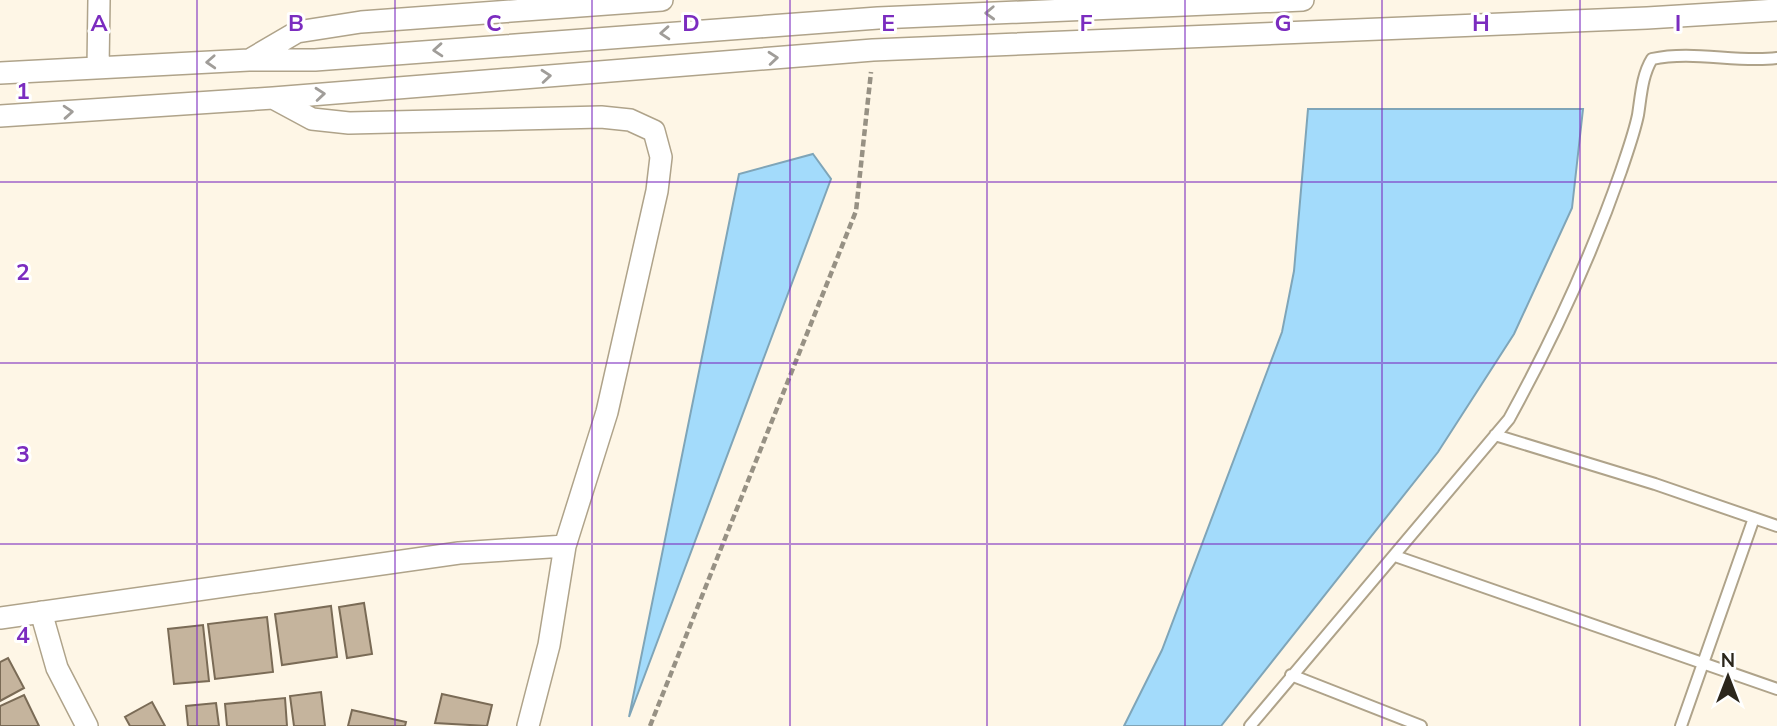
<svg xmlns="http://www.w3.org/2000/svg" width="1777" height="726" viewBox="0 0 1777 726" font-family="Mulish,sans-serif">
  <style>
    .water { fill: #a3dbfb; stroke: #7fa5b8; stroke-width: 2 }
    .building { fill: #c5b49d; stroke: #7a6b56; stroke-width: 2 }
    .lines { fill: none; stroke-linecap: round; stroke-linejoin: round }
    .lane-casing { stroke: #afa38a; stroke-width: 14 }
    .street-casing { stroke: #afa38a; stroke-width: 24 }
    .path { stroke: #979184; stroke-width: 4.5; stroke-dasharray: 7 3.5; stroke-linecap: butt }
    .lane { stroke: #fff; stroke-width: 10 }
    .street { stroke: #fff; stroke-width: 21 }
    .oneway { stroke: #a09d99 }
    .grid { fill: none; stroke: #7b2cbf; stroke-width: 2; stroke-opacity: 0.55 }
    .grid-label { font-size: 23px; text-anchor: middle; font-weight: bold; fill: #7b2cbf; stroke: #fff; stroke-width: 6; stroke-linejoin: round; paint-order: stroke }
  </style>
  <rect width="100%" height="100%" fill="#fef6e6"/>
  <path class="water" d="M 1308,109 L 1583,109 L 1572,208 L 1514,334 L 1438,452 L 1221,726 L 1124,726 L 1162,650 L 1282,332 L 1294,271 Z
    M 813,154 L 831,179 L 629,717 L 739,174 Z"/>
  <path class="building" d="M 364,603 L 372,654 L 347,658 L 339,607 Z
    M 331,606 L 337,657 L 282,665 L 275,614 Z
    M 267,617 L 273,672 L 215,679 L 208,624 Z
    M 203,625 L 209,681 L 174,684 L 168,629 Z
    M 8,658 L 24,688 L 0,701 L 0,662 Z
    M 321,692 L 325,726 L 294,726 L 290,696 Z
    M 442,694 L 492,705 L 487,726 L 435,723 Z
    M 24,695 L 39,726 L 0,726 L 0,706 Z
    M 285,698 L 287,726 L 227,726 L 225,704 Z
    M 152,702 L 165,726 L 130,726 L 125,717 Z
    M 216,703 L 219,726 L 188,726 L 186,706 Z
    M 352,710 L 406,722 L 405,726 L 348,726 Z"/>
  <g class="lines">
    <g class="lane-casing">
      <path id="lane" d="M 1495,435 L 1655,484 L 1777,526
        M 1395,556 L 1777,689
        M 1291,675 L 1421,726
        M 1250,726 L 1509,419 C 1553,339 1591,257 1621,171 C 1627,153 1634,134 1638,115 C 1641,96 1642,75 1652,59 C 1693,50 1736,63 1777,58
        M 1681,726 L 1754,518"/>
    </g>
    <g class="street-casing">
      <path id="street" d="M 251,59 L 297,32 L 361,22 L 662,0
        M 98,68 L 99,0
        M 0,73 L 249,60 L 315,60 L 878,18 L 1303,0
        M 273,98 L 312,119 L 349,123 L 601,117 L 630,120 L 654,131 L 661,157 L 657,191 L 607,412 L 565,546 L 549,645 L 528,726
        M 0,116 L 273,98 L 873,50 L 1647,18 L 1777,10
        M 41,612 L 57,668 L 87,726
        M 0,618 L 459,553 L 565,546"/>
    </g>
    <path class="path" d="M 650,726 L 856,211 L 871,72"/>
    <use href="#lane" class="lane"/>
    <use href="#street" class="street"/>
  </g>
  <defs><path id="oneway-chevron" d="M-2-3.5L2.5 0L-2 3.5" fill="none" stroke-width="1.6" stroke-linecap="round" stroke-linejoin="round" transform="scale(1.75)"/></defs>
  <g class="oneway">
    <use href="#oneway-chevron" transform="translate(990 13) rotate(178)"/>
    <use href="#oneway-chevron" transform="translate(665 33) rotate(176)"/>
    <use href="#oneway-chevron" transform="translate(438 50) rotate(176)"/>
    <use href="#oneway-chevron" transform="translate(773 58) rotate(-5)"/>
    <use href="#oneway-chevron" transform="translate(211 62) rotate(177)"/>
    <use href="#oneway-chevron" transform="translate(546 76) rotate(-5)"/>
    <use href="#oneway-chevron" transform="translate(320 94) rotate(-5)"/>
    <use href="#oneway-chevron" transform="translate(68 112) rotate(-4)"/>
  </g>
  <path class="grid" d="M 197,0 L 197,726M 395,0 L 395,726M 592,0 L 592,726M 790,0 L 790,726M 987,0 L 987,726M 1185,0 L 1185,726M 1382,0 L 1382,726M 1580,0 L 1580,726M 0,182 L 1777,182M 0,363 L 1777,363M 0,544 L 1777,544"/>
  <g class="grid-label">
    <text x="99" y="31">A</text>
    <text x="296" y="31">B</text>
    <text x="494" y="31">C</text>
    <text x="691" y="31">D</text>
    <text x="888" y="31">E</text>
    <text x="1086" y="31">F</text>
    <text x="1283" y="31">G</text>
    <text x="1481" y="31">H</text>
    <text x="1678" y="31">I</text>
    <text x="23" y="99">1</text>
    <text x="23" y="280">2</text>
    <text x="23" y="462">3</text>
    <text x="23" y="643">4</text>
  </g>
  <g transform="translate(1728 677)" stroke="#ffffff" stroke-width="5" paint-order="stroke">
  <path d="M0-5L12 26L0 18L-12 26Z" fill="#2b261c"/>
  <text y="-10" font-size="19" font-weight="bold" text-anchor="middle" fill="#2b261c">N</text>
  </g>
</svg>
